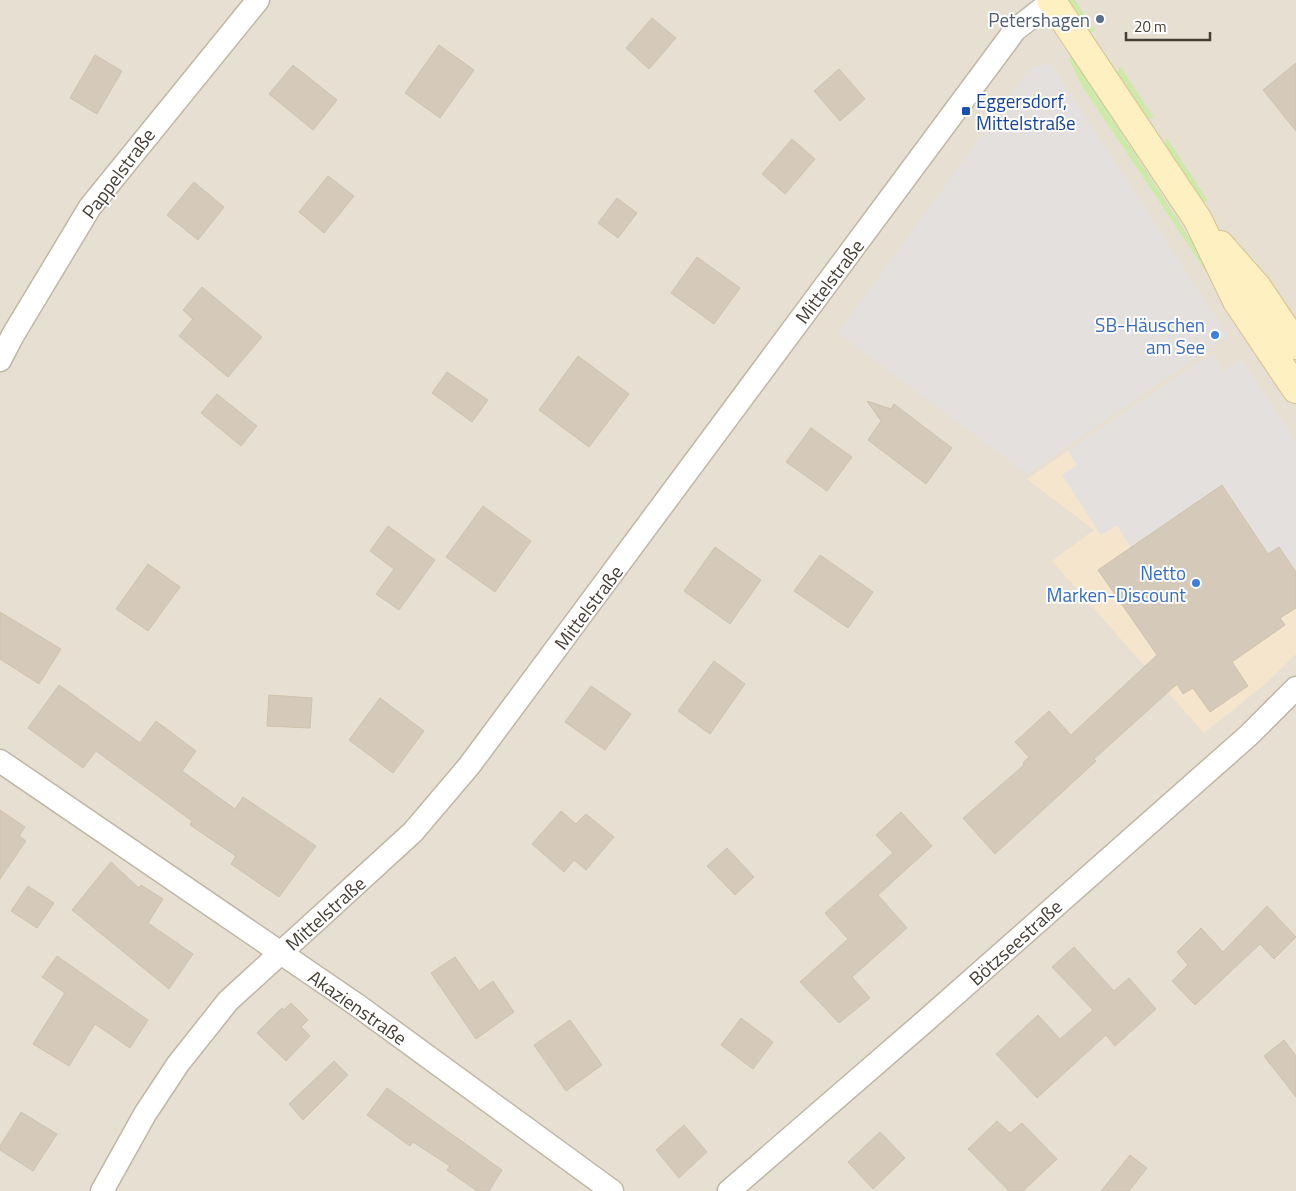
<svg xmlns="http://www.w3.org/2000/svg" width="1296" height="1191" viewBox="0 0 1296 1191" font-family="'Titillium Web',sans-serif">
  <style>
    .residential { fill: #e7e0d2 }
    .commercial { fill: #f6e5cd }
    .green { fill: #ceeaaa }
    .parking { fill: #e3e0dd }
    .building { fill: #d5cab9; stroke: #d0c1ac }
    .lines { fill: none; stroke-linecap: round; stroke-linejoin: round }
    .street-casing { stroke: #bfb6a6; stroke-width: 25 }
    .secondary-casing { stroke: #d5c291; stroke-width: 30 }
    .street { stroke: #fff; stroke-width: 22 }
    .secondary { stroke: #fff0c2; stroke-width: 28 }
    .service-dot { fill: #5c6f8a; stroke: #fff; stroke-width: 2 }
    .transit-dot { fill: #1a4fb4; stroke: #fff; stroke-width: 2 }
    .shop-dot { fill: #3f7fe0; stroke: #fff; stroke-width: 2 }
    .labels { text-anchor: middle; dominant-baseline: central; stroke-width: 4; stroke-linejoin: round; paint-order: stroke }
    .service-label { font-size: 19px; fill: #4e5e75; stroke: #fff; text-anchor: end }
    .transit-label { font-size: 19px; fill: #164399; stroke: #fff; text-anchor: start }
    .street-label { font-size: 19px; fill: #453e34; stroke: #fff }
    .shop-label { font-size: 19px; fill: #366cbe; stroke: #fff; text-anchor: end }
  </style>
  <rect width="100%" height="100%" fill="#f3eee4"/>
  <path class="residential" d="M 0,0 L 1296,0 L 1296,1191 L 0,1191 Z"/>
  <path class="commercial" d="M 1212,353 L 1223,371 L 1241,359 L 1296,442 L 1296,654 L 1265,684 L 1204,733 L 1052,561 L 1094,530 L 1027,479 Z"/>
  <path class="green" d="M 1068,0 L 1075,0 L 1095,30 L 1090,33 Z
    M 1072,57 L 1202,257 L 1215,285 L 1080,83 L 1069,59 Z
    M 1120,66 L 1154,118 L 1147,119 L 1117,73 Z
    M 1167,138 L 1208,201 L 1202,201 L 1164,144 Z"/>
  <path class="parking" d="M 1051,64 L 1228,336 L 1027,474 L 838,333 L 1031,67 Z
    M 1212,353 L 1223,371 L 1241,359 L 1296,442 L 1296,572 L 1268,554 L 1222,486 L 1131,548 L 1117,525 L 1101,535 L 1062,475 L 1077,465 L 1068,451 Z"/>
  <path class="building" d="M 652,18 L 676,38 L 649,69 L 626,48 Z
    M 439,45 L 474,70 L 440,118 L 405,93 Z
    M 95,55 L 122,71 L 97,114 L 70,98 Z
    M 1296,63 L 1296,131 L 1263,90 Z
    M 293,65 L 337,100 L 313,130 L 269,94 Z
    M 839,69 L 865,99 L 840,121 L 814,91 Z
    M 792,139 L 815,159 L 785,194 L 762,174 Z
    M 328,176 L 354,196 L 324,233 L 299,212 Z
    M 194,182 L 224,207 L 198,240 L 167,215 Z
    M 617,198 L 637,213 L 618,238 L 598,223 Z
    M 697,257 L 740,288 L 714,324 L 671,293 Z
    M 202,287 L 262,337 L 228,377 L 179,336 L 193,319 L 183,310 Z
    M 578,356 L 629,394 L 589,447 L 539,410 Z
    M 447,372 L 488,400 L 472,422 L 432,393 Z
    M 217,394 L 257,426 L 241,446 L 201,413 Z
    M 867,401 L 891,409 L 894,404 L 952,448 L 926,484 L 868,440 L 881,421 Z
    M 811,428 L 852,457 L 827,491 L 786,462 Z
    M 1222,485 L 1268,554 L 1279,547 L 1296,572 L 1296,608 L 1280,618 L 1285,625 L 1232,662 L 1248,686 L 1210,712 L 1193,688 L 1183,694 L 1177,684 L 1094,759 L 1096,761 L 995,854 L 963,818 L 1024,765 L 1023,763 L 1029,757 L 1015,742 L 1049,711 L 1071,735 L 1157,655 L 1098,570 Z
    M 483,506 L 531,541 L 495,592 L 446,557 Z
    M 388,526 L 435,560 L 399,610 L 376,594 L 394,569 L 370,551 Z
    M 715,547 L 761,580 L 730,624 L 684,591 Z
    M 820,555 L 873,592 L 848,628 L 794,591 Z
    M 148,564 L 180,587 L 148,631 L 116,609 Z
    M 0,612 L 61,649 L 39,684 L 0,659 Z
    M 714,661 L 745,684 L 710,734 L 678,711 Z
    M 59,685 L 140,743 L 156,721 L 196,751 L 182,771 L 235,809 L 243,797 L 316,846 L 279,897 L 231,864 L 236,856 L 190,825 L 192,821 L 96,751 L 83,768 L 28,728 Z
    M 591,686 L 631,714 L 605,750 L 565,722 Z
    M 269,695 L 312,698 L 310,728 L 267,726 Z
    M 380,698 L 424,731 L 393,773 L 349,740 Z
    M 0,810 L 25,827 L 19,836 L 26,841 L 0,879 Z
    M 561,811 L 576,824 L 586,814 L 614,837 L 586,870 L 574,860 L 564,872 L 532,844 Z
    M 901,812 L 932,846 L 878,895 L 907,928 L 852,977 L 870,998 L 839,1023 L 800,982 L 848,939 L 825,913 L 893,853 L 876,835 Z
    M 727,848 L 754,877 L 735,895 L 707,866 Z
    M 111,862 L 139,888 L 141,885 L 163,899 L 148,923 L 193,954 L 169,989 L 72,910 Z
    M 28,886 L 54,903 L 37,928 L 11,911 Z
    M 1267,906 L 1296,937 L 1274,959 L 1260,944 L 1195,1005 L 1172,981 L 1188,965 L 1177,952 L 1201,928 L 1223,952 Z
    M 1074,947 L 1114,991 L 1129,978 L 1156,1009 L 1115,1046 L 1106,1035 L 1037,1098 L 996,1054 L 1038,1015 L 1060,1039 L 1093,1010 L 1052,967 Z
    M 57,956 L 148,1020 L 130,1048 L 95,1024 L 69,1066 L 33,1044 L 65,993 L 42,977 Z
    M 455,957 L 479,991 L 493,981 L 514,1012 L 476,1039 L 431,973 Z
    M 291,1003 L 308,1020 L 301,1027 L 310,1036 L 286,1061 L 257,1033 L 282,1008 L 284,1010 Z
    M 741,1018 L 773,1042 L 753,1069 L 721,1045 Z
    M 570,1020 L 602,1065 L 566,1091 L 534,1045 Z
    M 1284,1040 L 1296,1056 L 1296,1097 L 1264,1056 Z
    M 334,1061 L 348,1075 L 303,1120 L 289,1104 Z
    M 387,1088 L 502,1170 L 489,1191 L 477,1191 L 447,1170 L 450,1166 L 413,1142 L 410,1146 L 367,1115 Z
    M 21,1112 L 57,1134 L 33,1171 L 0,1150 L 0,1146 Z
    M 997,1121 L 1010,1133 L 1022,1123 L 1057,1159 L 1023,1191 L 1009,1191 L 968,1149 Z
    M 684,1125 L 707,1152 L 679,1178 L 656,1150 Z
    M 880,1132 L 905,1158 L 873,1189 L 848,1162 Z
    M 1130,1155 L 1147,1168 L 1129,1191 L 1101,1191 Z"/>
  <g class="lines">
    <g class="street-casing">
      <path id="street" d="M 0,360 L 13,335 L 90,207 L 258,0
        M 0,761 L 357,1005 L 612,1191
        M 102,1191 L 145,1114 L 178,1064 L 228,1001 L 413,832 L 469,766 L 1015,30 L 1052,1
        M 729,1191 L 923,1023 L 1249,735 L 1296,688"/>
    </g>
    <g class="secondary-casing">
      <path id="secondary" d="M 1051,0 L 1198,220 L 1237,301 L 1296,389
        M 1220,245 L 1257,287 L 1296,345"/>
    </g>
    <use href="#street" class="street"/>
    <use href="#secondary" class="secondary"/>
  </g>
  <circle class="service-dot" cx="1100" cy="19" r="5"/>
  <rect class="transit-dot" x="961" y="106" width="10" height="10" rx="2.5"/>
  <g class="shop-dot">
    <circle cx="1215" cy="335" r="5"/>
    <circle cx="1196" cy="583" r="5"/>
  </g>
  <g class="labels">
    <g class="service-label">
      <text x="1090" y="19">Petershagen</text>
    </g>
    <g class="transit-label">
      <text x="976" y="100">Eggersdorf,<tspan x="976" dy="22">Mittelstraße</tspan></text>
    </g>
    <g class="street-label">
      <text transform="translate(118 173) rotate(-53)">Pappelstraße</text>
      <text transform="translate(829 281) rotate(-53)">Mittelstraße</text>
      <text transform="translate(588 607) rotate(-53)">Mittelstraße</text>
      <text transform="translate(325 913) rotate(-42)">Mittelstraße</text>
      <text transform="translate(1015 942) rotate(-42)">Bötzseestraße</text>
      <text transform="translate(358 1007) rotate(35)">Akazienstraße</text>
    </g>
    <g class="shop-label">
      <text x="1205" y="324">SB-Häuschen<tspan x="1205" dy="22">am See</tspan></text>
      <text x="1186" y="572">Netto<tspan x="1186" dy="22">Marken-Discount</tspan></text>
    </g>
  </g>
  <path d="M1126 32v8h84v-8" fill="none" stroke="#453e34" stroke-width="2.5"/>
  <text x="1134" y="32" font-size="15" fill="#453e34" stroke="#ffffff" stroke-width="4" paint-order="stroke">20 m</text>
</svg>
